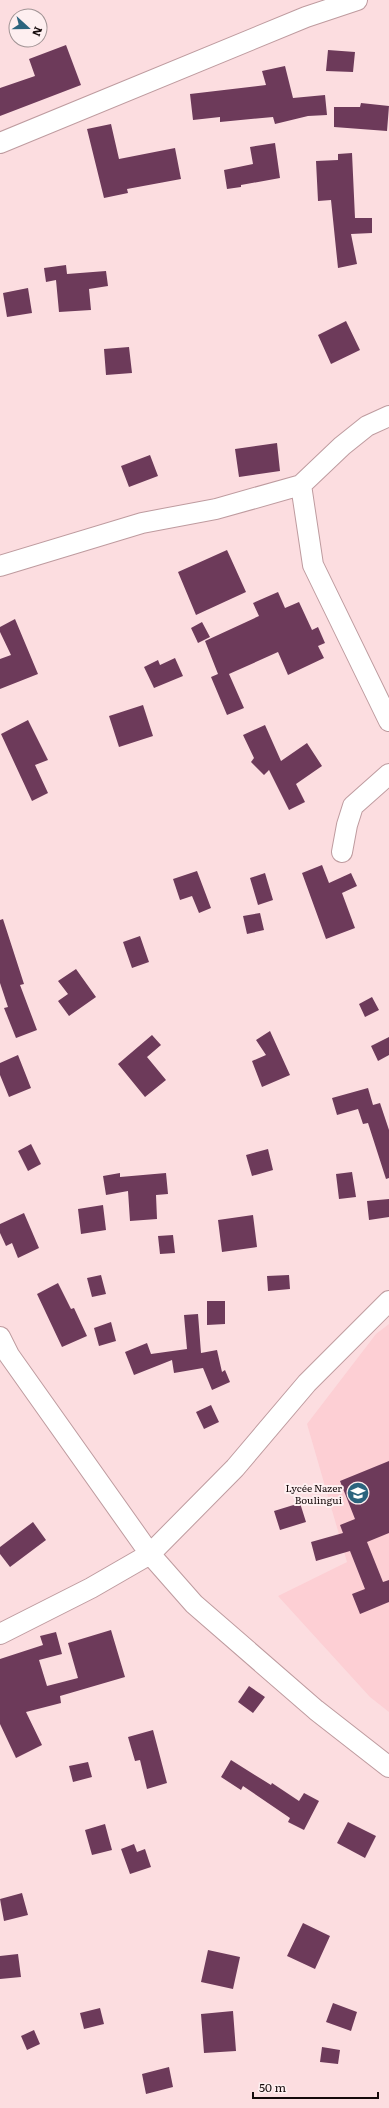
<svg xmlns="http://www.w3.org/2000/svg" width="389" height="2108" viewBox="0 0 389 2108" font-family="Literata,serif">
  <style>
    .built { fill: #fdcfd4 }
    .building { fill: #6d3a5a }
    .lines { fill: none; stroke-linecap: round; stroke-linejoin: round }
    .minor-casing { stroke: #be9b9f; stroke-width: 22 }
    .minor { stroke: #fff; stroke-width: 20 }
    .labels { text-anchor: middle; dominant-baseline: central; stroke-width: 4; stroke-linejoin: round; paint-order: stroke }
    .poi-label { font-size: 10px; fill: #14090a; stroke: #feeff0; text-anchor: end }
  </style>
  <rect width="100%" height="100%" fill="#fcdde0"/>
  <path class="built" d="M 389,1324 L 389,1712 L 370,1697 L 278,1596 L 347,1562 L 307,1424 L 376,1334 Z"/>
  <path class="building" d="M 66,45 L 81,85 L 0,116 L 0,88 L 35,76 L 29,59 Z
    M 328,50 L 355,52 L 353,72 L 326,71 Z
    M 285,66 L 293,98 L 325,95 L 327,115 L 308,116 L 275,124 L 273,117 L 220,122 L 220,117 L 193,120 L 190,94 L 266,85 L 262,71 Z
    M 361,103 L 389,106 L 387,131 L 334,127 L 334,107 L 360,107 Z
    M 111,124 L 119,159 L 175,148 L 181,179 L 127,189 L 128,193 L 104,198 L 87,129 Z
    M 275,143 L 280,178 L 241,185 L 241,187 L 227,189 L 224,170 L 253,164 L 250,147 Z
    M 352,153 L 355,218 L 372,218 L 372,233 L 351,234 L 357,264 L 338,268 L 331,200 L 318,201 L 316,161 L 338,160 L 338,154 Z
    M 66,265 L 67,274 L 106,271 L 108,286 L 89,289 L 91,310 L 59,312 L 56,280 L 46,282 L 44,268 Z
    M 28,288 L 32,313 L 7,317 L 3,293 Z
    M 346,321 L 360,350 L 331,364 L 318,335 Z
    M 129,347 L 132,373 L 106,375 L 104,349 Z
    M 277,443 L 280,471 L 239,477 L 235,449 Z
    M 150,455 L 158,476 L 129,487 L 121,466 Z
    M 227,550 L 246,592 L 196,615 L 178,572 Z
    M 278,592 L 285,608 L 299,602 L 312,630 L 318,627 L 325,643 L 318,646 L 324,658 L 288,675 L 278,652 L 229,674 L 244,708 L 227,715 L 211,677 L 218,674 L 205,641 L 259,616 L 253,603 Z
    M 15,619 L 38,674 L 0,689 L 0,659 L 11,655 L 0,632 L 0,627 Z
    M 202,622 L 210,637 L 198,643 L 191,628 Z
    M 175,658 L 183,676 L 154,688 L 144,667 L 158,660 L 160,665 Z
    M 143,705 L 153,736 L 119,747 L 109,716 Z
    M 28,720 L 48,760 L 35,765 L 48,793 L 32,801 L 1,734 Z
    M 265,725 L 281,761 L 307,743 L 322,766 L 296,784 L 305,802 L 289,810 L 269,770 L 264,775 L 251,762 L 254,758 L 243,735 Z
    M 322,865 L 329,883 L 351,873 L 357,886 L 342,893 L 355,928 L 326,939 L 302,873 Z
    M 197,871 L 211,908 L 199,913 L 192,896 L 180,900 L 173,879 Z
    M 265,873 L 273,900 L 258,905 L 250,878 Z
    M 260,913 L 264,930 L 247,934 L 243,916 Z
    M 3,919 L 24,984 L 20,985 L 37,1030 L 16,1038 L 4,1008 L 8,1007 L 0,983 L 0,920 Z
    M 140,936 L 149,962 L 132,968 L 123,942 Z
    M 76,969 L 96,997 L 69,1016 L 58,1001 L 68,994 L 58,981 Z
    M 372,997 L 379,1010 L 365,1017 L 359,1004 Z
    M 270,1031 L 290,1075 L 262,1087 L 252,1061 L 266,1055 L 256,1040 Z
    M 152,1035 L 161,1045 L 147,1057 L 166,1080 L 145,1097 L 118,1064 Z
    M 389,1037 L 389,1055 L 378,1061 L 371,1046 Z
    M 18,1055 L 31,1088 L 9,1097 L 0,1075 L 0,1063 Z
    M 368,1088 L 373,1105 L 380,1103 L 389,1130 L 389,1178 L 386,1179 L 368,1123 L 363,1124 L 358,1109 L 337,1115 L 332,1098 Z
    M 31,1144 L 41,1164 L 28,1171 L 18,1151 Z
    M 268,1149 L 273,1170 L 252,1176 L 246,1155 Z
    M 352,1172 L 356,1197 L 339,1199 L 336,1174 Z
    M 120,1173 L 120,1177 L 166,1173 L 168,1194 L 156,1195 L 157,1219 L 130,1221 L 128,1191 L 106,1195 L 103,1176 Z
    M 389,1199 L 389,1217 L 369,1220 L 367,1201 Z
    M 103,1205 L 106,1230 L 81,1234 L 78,1209 Z
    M 24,1213 L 39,1248 L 18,1258 L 12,1243 L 6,1246 L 0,1233 L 0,1224 Z
    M 253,1215 L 257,1247 L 222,1252 L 218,1220 Z
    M 173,1235 L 175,1253 L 160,1254 L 158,1236 Z
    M 101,1275 L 106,1294 L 92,1297 L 87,1278 Z
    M 289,1275 L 290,1289 L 268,1291 L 267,1276 Z
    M 58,1283 L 71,1309 L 74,1308 L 87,1336 L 62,1347 L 37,1294 Z
    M 207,1301 L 225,1301 L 225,1324 L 207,1325 Z
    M 198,1314 L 201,1353 L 217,1350 L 222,1372 L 225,1370 L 230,1382 L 212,1390 L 203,1368 L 174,1373 L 172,1360 L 134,1375 L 125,1352 L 147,1343 L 151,1354 L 187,1349 L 184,1315 Z
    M 111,1322 L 116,1341 L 99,1346 L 94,1328 Z
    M 211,1405 L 219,1422 L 204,1429 L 196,1412 Z
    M 389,1461 L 389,1533 L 367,1542 L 383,1582 L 389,1580 L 389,1602 L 360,1614 L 352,1594 L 365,1589 L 350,1551 L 316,1561 L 311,1542 L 343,1533 L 340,1525 L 355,1519 L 340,1481 Z
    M 300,1503 L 306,1522 L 280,1530 L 274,1511 Z
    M 33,1522 L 46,1540 L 10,1567 L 0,1554 L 0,1547 Z
    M 111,1630 L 125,1677 L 60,1696 L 61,1703 L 26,1712 L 42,1745 L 16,1758 L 0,1724 L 0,1659 L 43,1645 L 40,1636 L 56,1632 L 62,1654 L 39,1660 L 47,1686 L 78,1678 L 68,1643 Z
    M 249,1686 L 265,1697 L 253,1713 L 238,1702 Z
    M 153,1730 L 167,1783 L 147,1789 L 140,1760 L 135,1761 L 128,1737 Z
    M 231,1760 L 271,1785 L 272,1783 L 299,1801 L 304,1793 L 319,1801 L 304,1830 L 288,1822 L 290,1818 L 243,1786 L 241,1790 L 221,1777 Z
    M 88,1762 L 92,1777 L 73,1782 L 69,1766 Z
    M 348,1822 L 376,1836 L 365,1858 L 337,1843 Z
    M 105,1824 L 112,1850 L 92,1855 L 85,1830 Z
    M 134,1844 L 137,1852 L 145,1849 L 151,1867 L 130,1874 L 121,1849 Z
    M 22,1893 L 28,1915 L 4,1921 L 0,1899 Z
    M 303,1923 L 330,1936 L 315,1969 L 287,1956 Z
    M 208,1950 L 240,1957 L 233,1989 L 201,1982 Z
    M 18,1954 L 21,1977 L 0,1979 L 0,1956 Z
    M 333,2003 L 357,2012 L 351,2031 L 326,2022 Z
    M 100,2008 L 104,2024 L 84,2029 L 80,2013 Z
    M 233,2011 L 236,2051 L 204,2053 L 201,2014 Z
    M 34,2030 L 40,2044 L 27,2050 L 21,2036 Z
    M 322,2047 L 340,2050 L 338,2064 L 320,2062 Z
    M 169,2067 L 173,2087 L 146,2094 L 142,2074 Z"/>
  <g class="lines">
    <g class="minor-casing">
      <path id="minor" d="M 0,143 L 306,17 L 357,0
        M 301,485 L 313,565 L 389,721
        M 0,566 L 142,523 L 216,509 L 301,485 L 342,446 L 367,426 L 389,416
        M 342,852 L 347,825 L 353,806 L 389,774
        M 0,1337 L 9,1355 L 150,1554 L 194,1604 L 316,1710 L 389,1767
        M 0,1634 L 91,1588 L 150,1554 L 235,1468 L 307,1383 L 389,1301"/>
    </g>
    <use href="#minor" class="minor"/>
  </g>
  <defs>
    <g id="school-disc" transform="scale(1.15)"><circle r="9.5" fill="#2c647e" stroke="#feeff0"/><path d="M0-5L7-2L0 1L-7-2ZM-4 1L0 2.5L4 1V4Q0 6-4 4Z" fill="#fff"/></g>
  </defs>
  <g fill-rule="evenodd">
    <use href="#school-disc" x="358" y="1493"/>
  </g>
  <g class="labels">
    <g class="poi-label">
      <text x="342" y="1487">Lycée Nazer<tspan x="342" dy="12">Boulingui</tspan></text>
    </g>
  </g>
  <g transform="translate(28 28) rotate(111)"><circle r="19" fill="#feeff0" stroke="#a09394"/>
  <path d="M0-3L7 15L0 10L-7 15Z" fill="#2c647e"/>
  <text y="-6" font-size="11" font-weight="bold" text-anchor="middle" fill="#14090a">N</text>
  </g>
  <path d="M253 2092v6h125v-6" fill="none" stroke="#14090a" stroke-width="2"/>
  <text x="259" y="2092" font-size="12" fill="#14090a" stroke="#feeff0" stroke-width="3" paint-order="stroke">50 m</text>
</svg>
